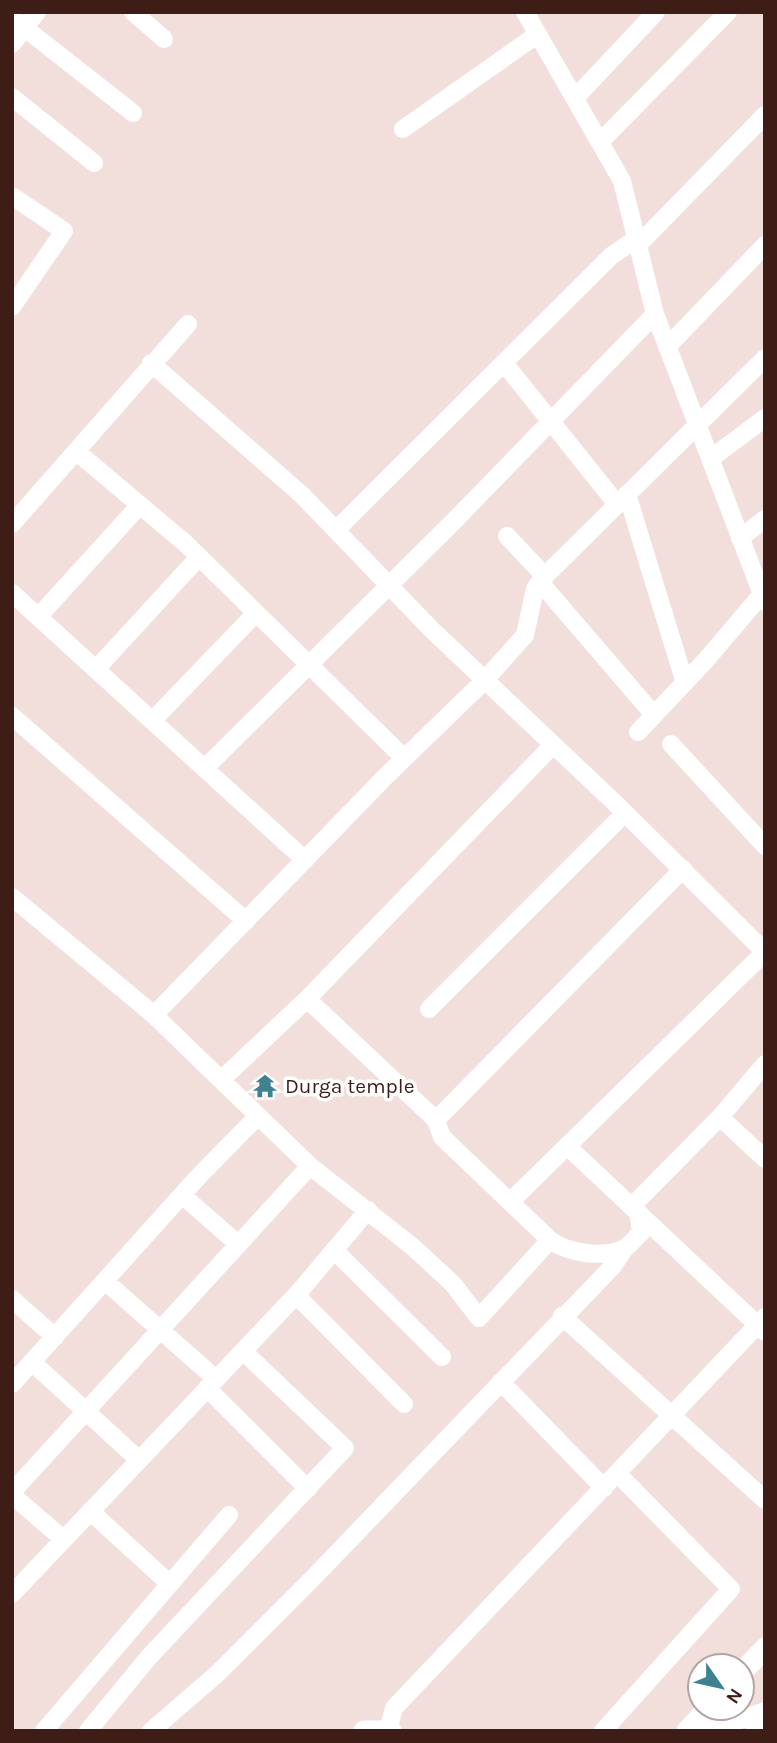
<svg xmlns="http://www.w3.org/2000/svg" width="777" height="1743" viewBox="0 0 777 1743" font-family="Karla,sans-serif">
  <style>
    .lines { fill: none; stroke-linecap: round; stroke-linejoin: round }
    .minor { stroke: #fff; stroke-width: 18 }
    .major { stroke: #fff; stroke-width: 21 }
    .labels { text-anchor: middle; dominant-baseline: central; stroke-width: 7; stroke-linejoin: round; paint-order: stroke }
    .poi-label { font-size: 21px; fill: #3e1d16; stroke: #fff; text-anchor: start }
  </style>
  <rect width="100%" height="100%" fill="#f2dfdb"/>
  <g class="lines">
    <path class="minor" d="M 133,12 L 164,39
      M 525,12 L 622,181 L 655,314 L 765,602
      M 12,18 L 133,113
      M 12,44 L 37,12
      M 12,97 L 94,163
      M 575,98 L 656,12
      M 403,129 L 538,34
      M 600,142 L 728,12
      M 12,196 L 64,231 L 12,307
      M 638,245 L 765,115
      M 667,347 L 765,245
      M 151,363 L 302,495 L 432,630 L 616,804 L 765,952
      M 504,363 L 617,504
      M 77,452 L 185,543 L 404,758
      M 710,459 L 765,418
      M 627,494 L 685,683
      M 12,524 L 188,324
      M 336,530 L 611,256 L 636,239
      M 507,536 L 540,571 L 545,588 L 654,715
      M 740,538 L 765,519
      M 12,593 L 305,860
      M 39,616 L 140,505
      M 97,668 L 199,557
      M 12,716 L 246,921
      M 154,719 L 255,614
      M 638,732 L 706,660 L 762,594
      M 671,744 L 765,846
      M 205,768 L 454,521 L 655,314
      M 12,897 L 154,1015 L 310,1166 L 413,1247 L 453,1284 L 479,1318 L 550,1240 C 568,1253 603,1259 625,1248 C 630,1245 636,1237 641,1233 L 638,1211
      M 307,999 L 436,1120 L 442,1137 L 550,1240
      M 429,1009 L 625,813
      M 154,1015 L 386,776 L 485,680 L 525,635 L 535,589 L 542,579 L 765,358
      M 221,1080 L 307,999 L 553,745
      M 720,1117 L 765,1159
      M 436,1120 L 683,869
      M 567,1146 L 765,1332
      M 182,1195 L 238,1244
      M 510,1202 L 765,952
      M 632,1206 L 720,1117 L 765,1064
      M 334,1250 L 442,1357
      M 106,1282 L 216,1379
      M 296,1295 L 404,1404
      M 12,1299 L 55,1337
      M 562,1316 L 765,1500
      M 32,1362 L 139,1460
      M 501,1382 L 604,1488
      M 12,1384 L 198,1177 L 257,1117
      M 207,1388 L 308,1489
      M 12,1492 L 310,1166
      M 12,1495 L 63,1539
      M 90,1511 L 170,1584
      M 12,1594 L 299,1292 L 368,1210
      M 748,1717 L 761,1731
      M 388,1730 L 394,1708 L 765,1317
      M 44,1731 L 229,1515
      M 88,1731 L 148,1658 L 345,1448 L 243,1351
      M 151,1731 L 218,1673 L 312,1579 L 613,1266 L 625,1248
      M 603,1731 L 731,1589 L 617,1473
      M 709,1731 L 765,1711"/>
    <path class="major" d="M 742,1672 L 765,1648
      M 364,1731 L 391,1731
      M 687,1731 L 708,1708"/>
  </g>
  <defs>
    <g id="temple-bare" transform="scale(1.89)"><path d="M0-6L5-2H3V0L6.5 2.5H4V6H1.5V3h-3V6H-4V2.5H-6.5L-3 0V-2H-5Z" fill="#3e8290" stroke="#fff" stroke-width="2.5" paint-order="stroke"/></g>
  </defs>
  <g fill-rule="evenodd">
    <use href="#temple-bare" x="265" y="1086"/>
  </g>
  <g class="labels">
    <g class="poi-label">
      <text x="285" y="1086">Durga temple</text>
    </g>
  </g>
  <rect width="777" height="1743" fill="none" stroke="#3e1d16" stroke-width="28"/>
  <g transform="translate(721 1687) rotate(124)"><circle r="33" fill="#ffffff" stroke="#b2a5a2" stroke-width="2"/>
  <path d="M0-5L12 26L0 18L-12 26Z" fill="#3e8290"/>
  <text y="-10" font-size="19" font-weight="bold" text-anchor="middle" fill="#3e1d16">N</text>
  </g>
</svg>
